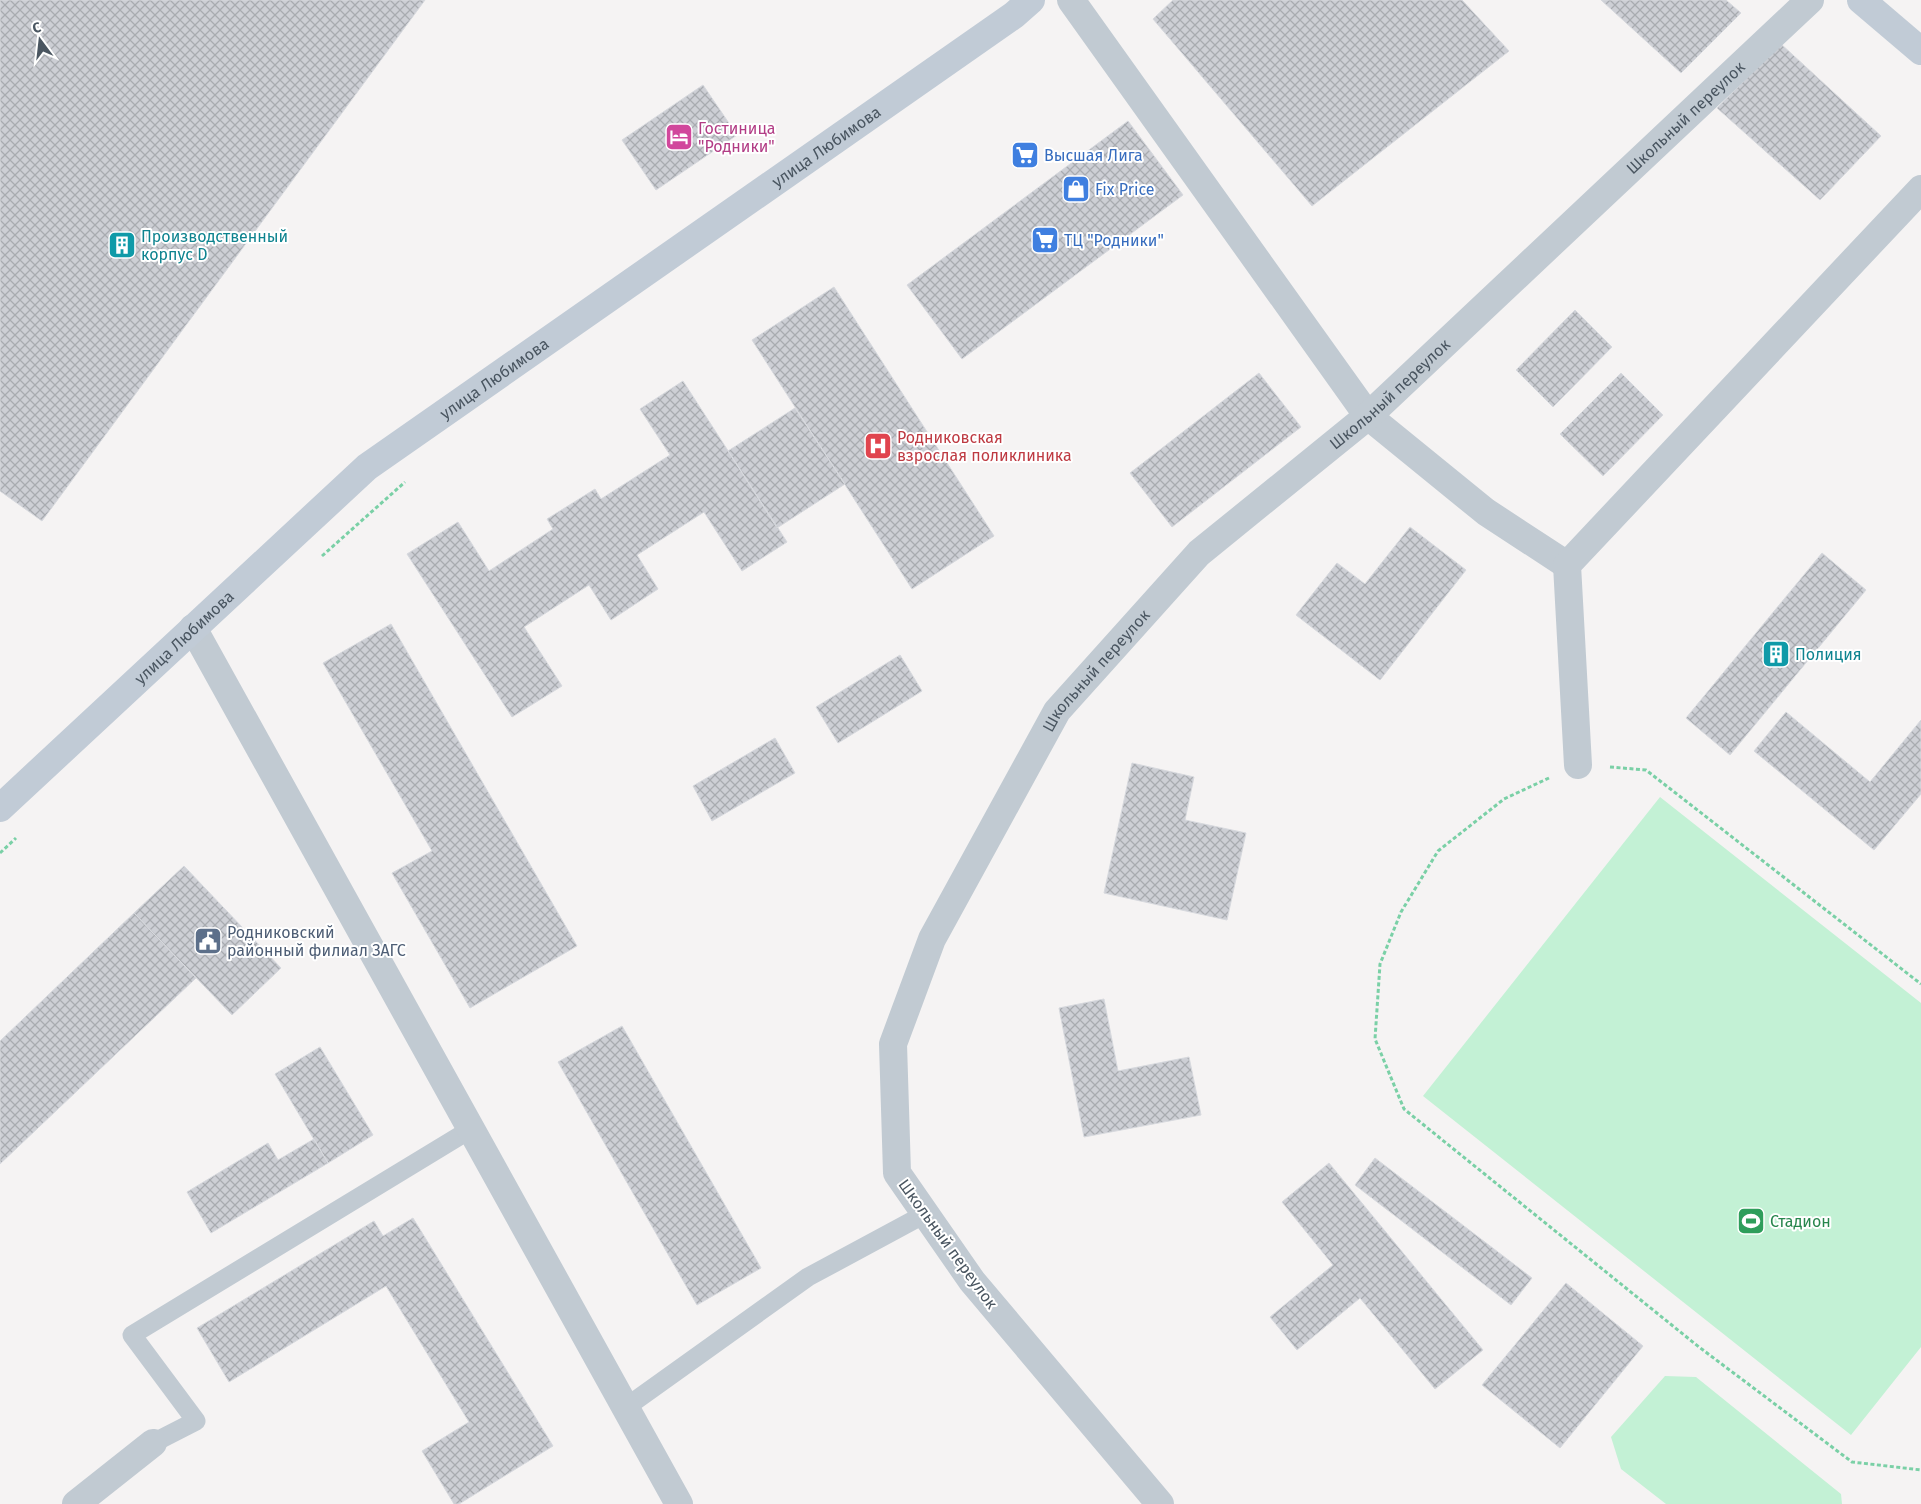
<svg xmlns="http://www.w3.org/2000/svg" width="1921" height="1504" viewBox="0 0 1921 1504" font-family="'Fira Sans',sans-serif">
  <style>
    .grass { fill: #c3f1d5 }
    .building { fill: url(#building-cross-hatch); stroke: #d7d9de }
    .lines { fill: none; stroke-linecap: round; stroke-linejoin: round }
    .path { stroke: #7ad0a6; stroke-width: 3; stroke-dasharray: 4 2.5; stroke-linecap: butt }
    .lane { stroke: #c1cad2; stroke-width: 19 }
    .street { stroke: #c1cad2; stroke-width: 28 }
    .secondary { stroke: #c1cbd6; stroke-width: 28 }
    .labels { text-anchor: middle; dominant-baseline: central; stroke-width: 4; stroke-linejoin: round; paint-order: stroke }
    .street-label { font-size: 16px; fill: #4a5661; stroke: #fff }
    .hotel-label { font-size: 16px; fill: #b23c85; stroke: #fff; text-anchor: start }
    .shop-label { font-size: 16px; fill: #366cbe; stroke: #fff; text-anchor: start }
    .culture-label { font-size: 16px; fill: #0d838f; stroke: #fff; text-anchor: start }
    .health-label { font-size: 16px; fill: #be3a42; stroke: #fff; text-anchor: start }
    .service-label { font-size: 16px; fill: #4e5e75; stroke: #fff; text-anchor: start }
    .leisure-label { font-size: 16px; fill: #27864d; stroke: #fff; text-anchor: start }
  </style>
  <defs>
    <pattern id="building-cross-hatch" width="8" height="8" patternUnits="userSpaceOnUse" patternTransform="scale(1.25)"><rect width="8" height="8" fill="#cdcfd5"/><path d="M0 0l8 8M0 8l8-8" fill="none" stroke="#a8abb0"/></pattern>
  </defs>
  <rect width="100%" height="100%" fill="#f5f3f3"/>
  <path class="grass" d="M 1660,797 L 1921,1003 L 1921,1347 L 1851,1435 L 1423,1096 Z
    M 1665,1376 L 1696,1377 L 1841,1494 L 1842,1504 L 1666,1504 L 1621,1469 L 1611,1437 Z"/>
  <path class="building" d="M 0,0 L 425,0 L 42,521 L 0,491 Z
    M 1173,0 L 1462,0 L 1509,51 L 1312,206 L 1153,19 Z
    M 1601,0 L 1726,0 L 1741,13 L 1681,73 Z
    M 1781,44 L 1881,136 L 1820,200 L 1717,108 Z
    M 703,85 L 737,135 L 656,190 L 622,140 Z
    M 1128,121 L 1183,195 L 962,359 L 907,285 Z
    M 834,287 L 994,536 L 912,589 L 752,340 Z
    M 1575,310 L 1612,347 L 1553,407 L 1516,370 Z
    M 1259,373 L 1301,427 L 1172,527 L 1130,473 Z
    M 1621,373 L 1663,415 L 1603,476 L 1560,434 Z
    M 683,381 L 787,542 L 742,571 L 704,512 L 637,555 L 658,589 L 611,620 L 589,585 L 524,627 L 562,686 L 512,717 L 407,554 L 458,522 L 489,571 L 553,529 L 547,519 L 595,489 L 601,499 L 670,455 L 640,409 Z
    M 795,408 L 845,484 L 777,528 L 728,451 Z
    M 1410,527 L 1466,570 L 1380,680 L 1296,615 L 1337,563 L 1365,584 Z
    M 1822,553 L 1866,590 L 1730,755 L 1686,718 Z
    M 391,624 L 577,946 L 470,1008 L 392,873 L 432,851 L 323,663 Z
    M 900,655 L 922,691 L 838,743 L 816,707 Z
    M 1786,712 L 1870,782 L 1921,720 L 1921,794 L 1874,850 L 1754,751 Z
    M 775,738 L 795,773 L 712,821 L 693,786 Z
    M 1132,763 L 1194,777 L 1185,820 L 1246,833 L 1227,920 L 1104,893 Z
    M 184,866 L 281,968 L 232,1015 L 134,913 Z
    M 134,913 L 196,978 L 0,1164 L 0,1041 Z
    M 1104,999 L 1118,1071 L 1189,1057 L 1201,1115 L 1084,1137 L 1059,1008 Z
    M 622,1026 L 761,1268 L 697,1305 L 558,1062 Z
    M 320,1047 L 373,1135 L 328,1163 L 275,1074 Z
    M 314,1139 L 328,1163 L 211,1233 L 187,1192 L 268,1143 L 278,1160 Z
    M 1375,1158 L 1532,1278 L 1511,1305 L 1355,1185 Z
    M 1329,1163 L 1483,1350 L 1435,1389 L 1360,1298 L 1297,1350 L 1270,1317 L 1333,1265 L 1282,1202 Z
    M 413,1218 L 553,1446 L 459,1504 L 454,1504 L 422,1451 L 469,1422 L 386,1286 L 229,1382 L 197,1328 L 374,1221 L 383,1236 Z
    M 1566,1283 L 1643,1346 L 1560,1448 L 1482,1385 Z"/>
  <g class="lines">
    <path class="path" d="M 322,556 L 405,482
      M 1610,767 L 1646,770 L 1921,984
      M 1549,778 L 1504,799 L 1438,851 L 1401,912 L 1380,964 L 1375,1039 L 1404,1109 L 1699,1347 L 1852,1462 L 1921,1470
      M 0,853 L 16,838"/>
    <path class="lane" d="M 625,1408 L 808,1277 L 925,1214
      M 153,1443 L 196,1421 L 132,1335 L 471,1129"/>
    <g class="street">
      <path d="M 1071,0 L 1368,416 L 1486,512 L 1567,565"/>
      <path d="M 193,628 L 679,1504"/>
      <path d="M 1578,765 L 1567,565 L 1921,189"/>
      <path d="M 76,1504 L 153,1443"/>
      <path id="s1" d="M 1160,1504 L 972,1281 L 897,1173 L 893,1044 L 932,939 L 1057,711 L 1199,553 L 1368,416 L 1810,0"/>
    </g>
    <g class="secondary">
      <path d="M 1861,0 L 1921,51"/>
      <path id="s2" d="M 0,808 L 367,467 L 1014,15 L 1031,0"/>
    </g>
  </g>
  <defs>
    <g id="hotel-square" transform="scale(1.4375)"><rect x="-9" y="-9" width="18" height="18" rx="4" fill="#d1479c" stroke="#fff"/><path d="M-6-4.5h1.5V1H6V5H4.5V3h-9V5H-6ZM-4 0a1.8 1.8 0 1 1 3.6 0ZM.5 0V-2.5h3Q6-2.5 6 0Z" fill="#fff"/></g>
    <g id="supermarket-square" transform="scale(1.4375)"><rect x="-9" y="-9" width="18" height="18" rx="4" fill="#3f7fe0" stroke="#fff"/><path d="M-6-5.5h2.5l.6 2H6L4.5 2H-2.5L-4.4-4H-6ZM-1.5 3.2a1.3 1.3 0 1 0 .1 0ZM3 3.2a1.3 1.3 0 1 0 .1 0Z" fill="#fff"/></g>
    <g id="shop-square" transform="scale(1.4375)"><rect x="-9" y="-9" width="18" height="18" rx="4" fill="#3f7fe0" stroke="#fff"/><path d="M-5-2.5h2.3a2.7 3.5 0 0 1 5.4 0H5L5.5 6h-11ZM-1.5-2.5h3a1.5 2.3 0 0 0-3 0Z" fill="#fff"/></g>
    <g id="building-square" transform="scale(1.4375)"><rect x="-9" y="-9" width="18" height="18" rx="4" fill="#0f9aa8" stroke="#fff"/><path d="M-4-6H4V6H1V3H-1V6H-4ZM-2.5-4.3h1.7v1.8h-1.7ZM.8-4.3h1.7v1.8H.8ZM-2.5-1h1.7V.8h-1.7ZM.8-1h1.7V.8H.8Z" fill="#fff"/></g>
    <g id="hospital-square" transform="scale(1.4375)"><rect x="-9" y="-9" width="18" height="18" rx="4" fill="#e0444e" stroke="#fff"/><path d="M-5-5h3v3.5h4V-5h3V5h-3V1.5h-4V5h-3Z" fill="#fff"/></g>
    <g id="civic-square" transform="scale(1.4375)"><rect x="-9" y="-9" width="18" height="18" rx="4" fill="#5c6f8a" stroke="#fff"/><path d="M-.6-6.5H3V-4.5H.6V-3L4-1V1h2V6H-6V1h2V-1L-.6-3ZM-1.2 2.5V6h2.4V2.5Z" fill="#fff"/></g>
    <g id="stadium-square" transform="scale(1.4375)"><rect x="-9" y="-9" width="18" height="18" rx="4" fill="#2e9e5b" stroke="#fff"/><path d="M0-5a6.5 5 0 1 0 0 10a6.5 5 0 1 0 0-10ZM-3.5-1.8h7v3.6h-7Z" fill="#fff"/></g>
  </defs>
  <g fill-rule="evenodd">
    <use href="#hotel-square" x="679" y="137"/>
    <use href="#supermarket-square" x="1025" y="155"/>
    <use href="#shop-square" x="1076" y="189"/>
    <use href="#supermarket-square" x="1045" y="240"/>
    <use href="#building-square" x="122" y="245"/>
    <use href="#hospital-square" x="878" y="446"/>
    <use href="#building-square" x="1776" y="654"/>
    <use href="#civic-square" x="208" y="941"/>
    <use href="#stadium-square" x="1751" y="1221"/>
  </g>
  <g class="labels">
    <g class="street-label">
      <text stroke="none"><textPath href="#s1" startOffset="1790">Школьный переулок</textPath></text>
      <text stroke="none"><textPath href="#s2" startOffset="1061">улица Любимова</textPath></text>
      <text stroke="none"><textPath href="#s2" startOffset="656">улица Любимова</textPath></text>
      <text stroke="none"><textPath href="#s1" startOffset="1385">Школьный переулок</textPath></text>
      <text stroke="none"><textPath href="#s2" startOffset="251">улица Любимова</textPath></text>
      <text stroke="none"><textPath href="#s1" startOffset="980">Школьный переулок</textPath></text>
      <text transform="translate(948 1244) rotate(54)">Школьный переулок</text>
    </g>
    <g class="hotel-label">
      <text x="698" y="128">Гостиница<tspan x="698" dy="18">"Родники"</tspan></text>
    </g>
    <g class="shop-label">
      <text x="1044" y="155">Высшая Лига</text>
      <text x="1095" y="189">Fix Price</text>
      <text x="1064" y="240">ТЦ "Родники"</text>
    </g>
    <g class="culture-label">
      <text x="141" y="236">Производственный<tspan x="141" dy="18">корпус D</tspan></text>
      <text x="1795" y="654">Полиция</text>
    </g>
    <g class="health-label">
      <text x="897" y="437">Родниковская<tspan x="897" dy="18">взрослая поликлиника</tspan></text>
    </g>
    <g class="service-label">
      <text x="227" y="932">Родниковский<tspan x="227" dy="18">районный филиал ЗАГС</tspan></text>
    </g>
    <g class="leisure-label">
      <text x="1770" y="1221">Стадион</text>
    </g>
  </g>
  <g transform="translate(40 40) rotate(345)" stroke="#ffffff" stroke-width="4" paint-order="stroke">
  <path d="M0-4L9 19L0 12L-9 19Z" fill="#4a5661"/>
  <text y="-8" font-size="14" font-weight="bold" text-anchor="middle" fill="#4a5661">С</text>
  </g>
</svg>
